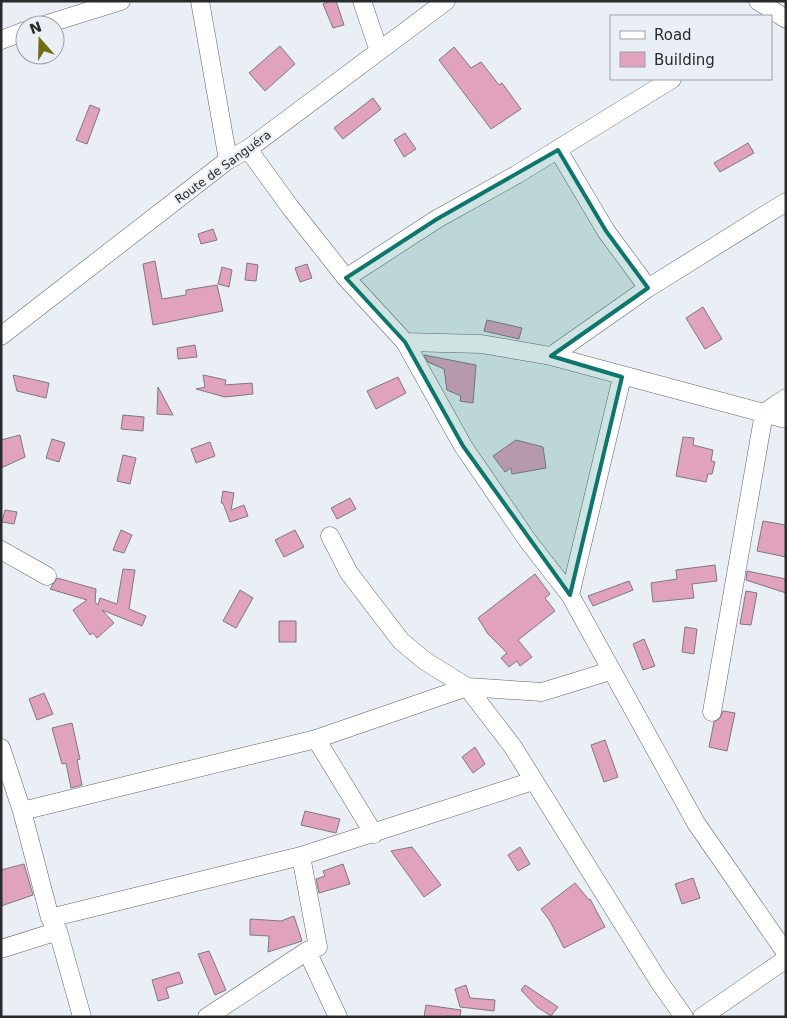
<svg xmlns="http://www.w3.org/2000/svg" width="787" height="1018" viewBox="0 0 787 1018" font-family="'DejaVu Sans',sans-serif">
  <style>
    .building { fill: #e1a2be; stroke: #7f797b }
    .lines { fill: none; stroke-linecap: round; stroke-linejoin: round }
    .minor-casing { stroke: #606569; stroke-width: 19 }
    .minor { stroke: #fff; stroke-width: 18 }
    .marked { fill: #0f766e; fill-opacity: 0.2; stroke: #0f766e; stroke-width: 4; stroke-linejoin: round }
    .labels { text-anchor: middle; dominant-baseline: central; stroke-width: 4; stroke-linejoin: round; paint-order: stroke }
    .street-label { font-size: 12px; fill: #282b2c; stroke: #e9eff4 }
  </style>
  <rect width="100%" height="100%" fill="#e9eff4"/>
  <path class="building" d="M 331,1 L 336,1 L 344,25 L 333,28 L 323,4 Z
    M 280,46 L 295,64 L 265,91 L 249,73 Z
    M 454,47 L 471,68 L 481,62 L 499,85 L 502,83 L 521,109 L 491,129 L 439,60 Z
    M 373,98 L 381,109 L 343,139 L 334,128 Z
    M 90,105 L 100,109 L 87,144 L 76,140 Z
    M 405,133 L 416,149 L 404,157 L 394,140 Z
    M 748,143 L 754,153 L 720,172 L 714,163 Z
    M 213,229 L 217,240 L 201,244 L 198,234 Z
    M 155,261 L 162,299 L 186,295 L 186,290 L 217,285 L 223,311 L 153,325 L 143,264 Z
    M 247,263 L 258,265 L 256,281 L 245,280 Z
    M 307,264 L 312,278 L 300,282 L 295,268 Z
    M 222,267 L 232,270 L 229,287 L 218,284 Z
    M 703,307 L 722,339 L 705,349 L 686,318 Z
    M 487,320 L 522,328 L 519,339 L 484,331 Z
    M 195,345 L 197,357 L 178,359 L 177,348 Z
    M 424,355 L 476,365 L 473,403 L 460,401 L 461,396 L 447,390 L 444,369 L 428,362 Z
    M 13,375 L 49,383 L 46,398 L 17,391 Z
    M 203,375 L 226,380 L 225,385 L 252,383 L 253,394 L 225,397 L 196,389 L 205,387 Z
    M 398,377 L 406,393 L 376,409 L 367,391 Z
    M 158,387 L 173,415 L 157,414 Z
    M 123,415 L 144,417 L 143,431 L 121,429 Z
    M 20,435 L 25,457 L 1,468 L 1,440 Z
    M 683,437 L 694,438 L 693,445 L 713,450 L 711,461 L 715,462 L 712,474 L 708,474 L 706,482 L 676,476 Z
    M 52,439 L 65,443 L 59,462 L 46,458 Z
    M 516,440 L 543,447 L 546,468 L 512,474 L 511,468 L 505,472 L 493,456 Z
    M 210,442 L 215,456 L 196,463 L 191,449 Z
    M 123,455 L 136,458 L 130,484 L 117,481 Z
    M 223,491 L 234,493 L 231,510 L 244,505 L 248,516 L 230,522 L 223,503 L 221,503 Z
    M 350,498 L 356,509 L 337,519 L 331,508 Z
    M 5,510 L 17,512 L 14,524 L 2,522 Z
    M 763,521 L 786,525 L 786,557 L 757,551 Z
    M 121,530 L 132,535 L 124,553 L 113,550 Z
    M 295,530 L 304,547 L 284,557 L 275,540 Z
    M 715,565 L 717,581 L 692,584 L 694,598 L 653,602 L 651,583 L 677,579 L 676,570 Z
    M 123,569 L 135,570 L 129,609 L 146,616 L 142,626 L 102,610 L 114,623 L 97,638 L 93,633 L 90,635 L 73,610 L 87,600 L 50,589 L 57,578 L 96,589 L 95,602 L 98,605 L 100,598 L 117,604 Z
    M 747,571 L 786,579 L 786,593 L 746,580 Z
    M 535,574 L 550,594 L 545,598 L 555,611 L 518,640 L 532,657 L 520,666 L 517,661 L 509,667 L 501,658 L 507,653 L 488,634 L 478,618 Z
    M 629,581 L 633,590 L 593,606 L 588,596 Z
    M 240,590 L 253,598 L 236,628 L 223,621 Z
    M 746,591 L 757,593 L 751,625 L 740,624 Z
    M 279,621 L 296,621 L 296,642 L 279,642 Z
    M 685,627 L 697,629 L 694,654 L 682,652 Z
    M 644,639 L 655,666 L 643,670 L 633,644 Z
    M 44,693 L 53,714 L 37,720 L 29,699 Z
    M 723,711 L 735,713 L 727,751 L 709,747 L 714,722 L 720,718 Z
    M 72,723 L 80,759 L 77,760 L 82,785 L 71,788 L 66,763 L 62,764 L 52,728 Z
    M 605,740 L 618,777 L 604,782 L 591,745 Z
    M 475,747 L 485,764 L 473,773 L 462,757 Z
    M 305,811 L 340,819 L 336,833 L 301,825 Z
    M 412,847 L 441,885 L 424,897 L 391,851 Z
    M 520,847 L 530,864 L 518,871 L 508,855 Z
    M 24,864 L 33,895 L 1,906 L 1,870 Z
    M 343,864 L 350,884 L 319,893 L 316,879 L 325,876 L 323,871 Z
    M 693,878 L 700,898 L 682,904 L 675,884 Z
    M 575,883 L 589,900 L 590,899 L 605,927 L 564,948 L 550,921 L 541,909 Z
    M 294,916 L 302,941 L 268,952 L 269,936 L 250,935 L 250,919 L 281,921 Z
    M 209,951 L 226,990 L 215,995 L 198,954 Z
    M 179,972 L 183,983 L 166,988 L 169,998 L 158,1001 L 152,980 Z
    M 466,985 L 470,998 L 495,1000 L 494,1011 L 460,1007 L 455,989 Z
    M 525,985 L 558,1007 L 551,1016 L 537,1007 L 521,990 Z
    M 426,1005 L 461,1010 L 460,1017 L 424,1017 Z"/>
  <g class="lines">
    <g class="minor-casing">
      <path id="minor" d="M 200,1 L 228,160
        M 362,1 L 379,51
        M 758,1 L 786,19
        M 44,25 L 121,1
        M 1,40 L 25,31
        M 248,149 L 290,207 L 346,278 L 405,342 L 463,446 L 528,541 L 570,595 L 696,823 L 786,953
        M 558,150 L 606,231 L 648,288
        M 346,278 L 437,219 L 516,175 L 672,79
        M 1,336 L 228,160 L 248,149 L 446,1
        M 405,342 L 481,344 L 551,356 L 786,419
        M 551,356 L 648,288 L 786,202
        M 330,536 L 349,573 L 401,641 L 425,661 L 467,687 L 513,747 L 658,980 L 684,1017
        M 1,550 L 47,576
        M 570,595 L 622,377
        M 712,712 L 764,413 L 786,398
        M 316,739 L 374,834
        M 1,748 L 22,811 L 50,918 L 58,931 L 82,1017
        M 22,811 L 316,739 L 467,687 L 542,692 L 610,671
        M 50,918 L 301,856 L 533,781
        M 1,949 L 58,931
        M 307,951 L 338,1017
        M 207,1017 L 307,951 L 318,947 L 301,856
        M 702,1017 L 786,959"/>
    </g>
    <use href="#minor" class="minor"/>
  </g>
  <path class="marked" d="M 558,150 L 606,231 L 648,288 L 551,356 L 622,377 L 570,595 L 463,446 L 405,342 L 346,278 L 437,219 Z"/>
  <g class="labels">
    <g class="street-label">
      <text transform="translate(223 167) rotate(-36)">Route de Sanguéra</text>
    </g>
  </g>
  <rect width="787" height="1018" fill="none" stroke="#282b2c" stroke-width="5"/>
  <rect x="610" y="15" width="162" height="65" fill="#e9eff4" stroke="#9ca1a4"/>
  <rect x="620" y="31" width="25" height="8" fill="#ffffff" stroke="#9ca1a4"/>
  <text x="654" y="40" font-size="15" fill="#282b2c">Road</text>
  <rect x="620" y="52" width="25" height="15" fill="#e1a2be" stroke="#9ca1a4"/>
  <text x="654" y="65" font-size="15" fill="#282b2c">Building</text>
  <g transform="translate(40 40) rotate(340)"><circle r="24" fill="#e9eff4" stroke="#9ca1a4"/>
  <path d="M0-4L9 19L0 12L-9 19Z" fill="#6c6d0f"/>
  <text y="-8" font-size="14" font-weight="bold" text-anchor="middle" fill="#282b2c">N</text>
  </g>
</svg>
